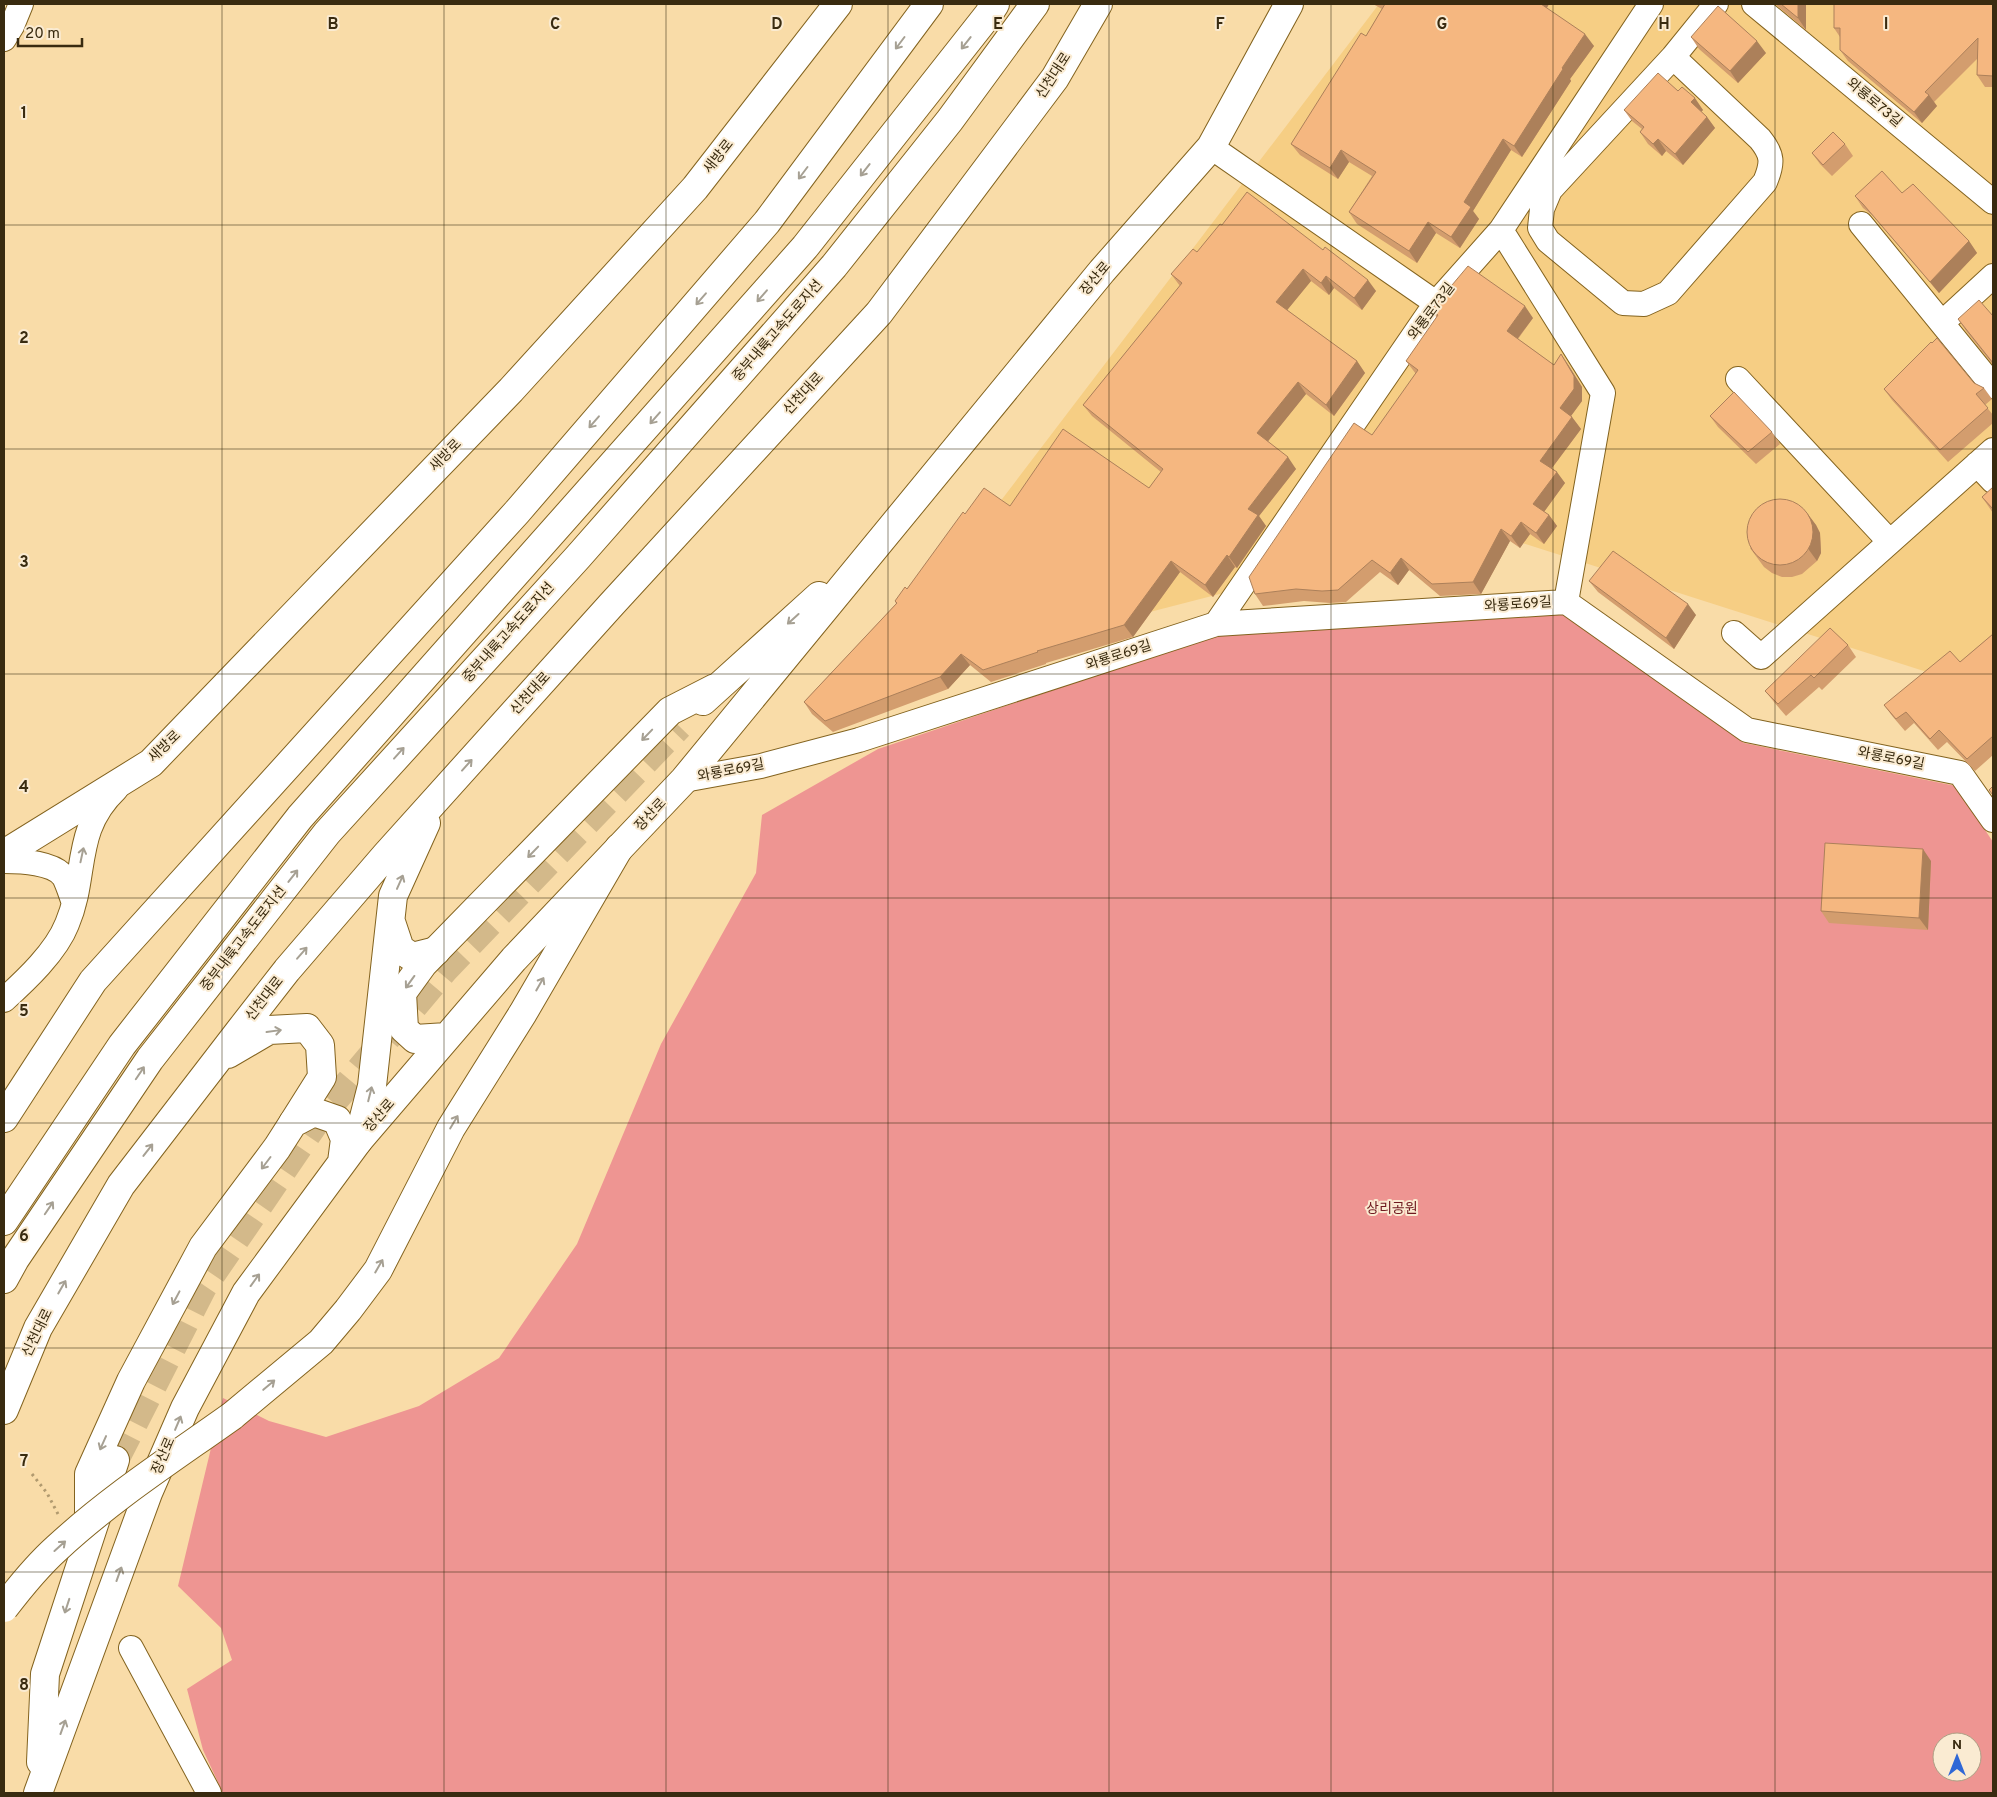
<svg xmlns="http://www.w3.org/2000/svg" width="1997" height="1797" viewBox="0 0 1997 1797" font-family="Overpass,'Noto Sans KR',sans-serif">
  <style>
    .built { fill: #f6ce84 }
    .green { fill: #ee9592; fill-rule: evenodd }
    .lines { fill: none; stroke-linecap: round; stroke-linejoin: round }
    .major-tunnel { stroke: #d3b98a; stroke-width: 28; stroke-dasharray: 28 14; stroke-linecap: butt }
    .minor-casing { stroke: #83631f; stroke-width: 26 }
    .major-casing { stroke: #83631f; stroke-width: 30 }
    .highway-casing { stroke: #83631f; stroke-width: 30 }
    .path { stroke: #b19a6f; stroke-width: 3; stroke-dasharray: 2.5 4; stroke-linecap: butt }
    .minor { stroke: #fff; stroke-width: 24 }
    .major { stroke: #fff; stroke-width: 28 }
    .highway { stroke: #fff; stroke-width: 28 }
    .highway-bridge-casing { stroke: #83631f; stroke-width: 30; stroke-linecap: butt }
    .highway-bridge { stroke: #fff; stroke-width: 28 }
    .wall { fill: #d39d6e }
    .shaded-wall { fill: #ac805a }
    .building { fill: #f5b780; stroke: #ac805a }
    .oneway { stroke: #a6a093 }
    .grid { fill: none; stroke: #392b10; stroke-width: 1; stroke-opacity: 0.55 }
    .labels { text-anchor: middle; dominant-baseline: central; stroke-width: 4; stroke-linejoin: round; paint-order: stroke }
    .street-label { font-size: 14px; fill: #392b10; stroke: #faebd2 }
    .park-label { font-size: 14px; fill: #6f191f; stroke: #faebd2 }
    .grid-label { font-size: 16px; text-anchor: middle; font-weight: bold; fill: #392b10; stroke: #faebd2; stroke-width: 4; stroke-linejoin: round; paint-order: stroke }
  </style>
  <rect width="100%" height="100%" fill="#f9dca8"/>
  <path class="built" d="M 1379,4 L 1993,4 L 1993,723 L 1974,687 L 1475,528 L 859,687 Z"/>
  <path class="green" d="M 1568,614 L 1744,743 L 1956,786 L 1993,842 L 1993,1793 L 223,1793 L 203,1750 L 187,1689 L 232,1660 L 221,1628 L 178,1586 L 223,1398 L 269,1421 L 326,1437 L 419,1406 L 499,1358 L 577,1244 L 661,1044 L 756,873 L 762,815 L 878,749 L 1216,635 ZM 1942,1742 L 1972,1742 L 1972,1772 L 1942,1772 Z"/>
  <g class="lines">
    <path class="major-tunnel" d="M 115,1460 L 203,1287 L 315,1123 L 445,969 L 679,726"/>
    <g class="minor-casing">
      <path id="minor" d="M 1754,4 L 1993,202
        M 4,39 L 12,26 L 21,4
        M 1673,57 L 1760,139 C 1773,155 1773,163 1765,182 L 1668,293 L 1644,304 L 1623,303 L 1548,241 L 1540,228 L 1542,209 L 1550,190 L 1673,57 L 1716,4
        M 1211,147 L 1436,303
        M 1861,224 L 1993,386
        M 1501,230 L 1603,393 L 1566,602
        M 1942,323 L 1993,276
        M 1738,379 L 1890,542
        M 1977,464 L 1993,481
        M 1216,624 L 1436,303 L 1501,230 L 1651,4
        M 1734,633 L 1761,657 L 1993,450
        M 684,780 L 761,766 L 859,740 L 1216,624 L 1566,602 L 1747,730 L 1960,773 L 1993,820
        M 4,861 C 20,861 54,862 64,877 C 68,885 71,895 74,903
        M 4,1000 C 26,980 56,952 67,924 C 88,875 72,831 116,789
        M 131,1648 L 209,1793"/>
    </g>
    <g class="major-casing">
      <path id="major" d="M 703,701 L 819,596
        M 4,854 L 151,763 L 511,390 L 695,188 L 838,4
        M 447,1037 L 415,1039 L 404,1029 L 402,993 L 423,964 L 670,711 L 715,688
        M 89,1538 L 89,1474 L 131,1381 L 203,1247 L 277,1148 L 293,1123 L 314,1112 L 337,1120 L 345,1139 L 342,1162
        M 41,1762 L 45,1674 L 115,1460
        M 38,1793 L 148,1493 L 185,1408 L 246,1293 L 358,1141 L 514,959 L 684,780 L 1102,271 L 1211,147 L 1289,4"/>
    </g>
    <g class="highway-casing">
      <path id="highway" d="M 391,922 L 400,949 L 412,957 L 436,951
        M 228,1054 L 269,1030 L 307,1028 L 320,1045 L 322,1077 L 293,1123
        M 4,1118 L 93,981 L 517,512 L 767,222 L 929,4
        M 358,1141 L 372,1086 L 393,896 L 426,823
        M 4,1221 L 122,1045 L 300,817 L 805,247 L 988,15 L 995,4
        M 4,1279 L 15,1259 L 150,1059 L 327,833 L 578,557 L 834,266 L 950,120 L 1035,4
        M 4,1410 L 38,1328 L 121,1185 L 241,1029 L 287,970 L 386,855 L 611,605 L 879,313 L 1055,78 L 1098,4
        M 232,1416 L 321,1342 L 348,1310 L 378,1270 L 451,1128 L 523,1013 L 619,848"/>
    </g>
    <path class="path" d="M 32,1474 L 47,1493 L 58,1514"/>
    <use href="#minor" class="minor"/>
    <use href="#major" class="major"/>
    <use href="#highway" class="highway"/>
    <g class="highway-bridge-casing">
      <path id="highway-bridge" d="M 4,1608 C 20,1587 37,1566 57,1548 C 111,1498 173,1458 232,1416"/>
    </g>
    <use href="#highway-bridge" class="highway-bridge"/>
  </g>
  <path class="wall" d="M 1373,4 L 1549,4 L 1547,8 L 1594,46 L 1570,79 L 1571,81 L 1522,157 L 1511,150 L 1473,211 L 1479,219 L 1460,248 L 1436,233 L 1417,263 L 1357,224 L 1349,212 L 1372,176 L 1349,162 L 1338,179 L 1300,155 L 1291,144 L 1366,36 L 1382,9 Z
    M 1775,4 L 1806,4 L 1806,30 Z
    M 1993,4 L 1993,87 L 1985,87 L 1977,75 L 1978,58 L 1934,102 L 1937,106 L 1922,123 L 1848,61 L 1840,50 L 1840,37 L 1834,28 Z
    M 1691,37 L 1766,53 L 1738,83 L 1699,49 Z
    M 1678,91 L 1703,110 L 1701,112 L 1707,117 L 1715,128 L 1683,165 L 1666,151 L 1662,156 L 1648,144 L 1640,132 L 1642,129 L 1632,121 L 1624,110 Z
    M 1845,144 L 1853,156 L 1832,176 L 1820,164 L 1812,153 Z
    M 1902,193 L 1969,241 L 1977,253 L 1939,293 L 1872,215 L 1863,208 L 1855,196 Z
    M 1222,225 L 1323,250 L 1376,291 L 1362,310 L 1334,288 L 1329,295 L 1311,281 L 1287,310 L 1357,361 L 1365,373 L 1334,416 L 1306,394 L 1268,441 L 1296,469 L 1259,516 L 1266,526 L 1237,568 L 1235,567 L 1213,597 L 1180,572 L 1133,637 L 1046,663 L 1046,664 L 991,682 L 970,665 L 948,689 L 833,732 L 812,714 L 804,702 L 896,604 L 895,601 L 907,589 L 965,514 L 1010,506 L 1149,488 L 1161,472 L 1092,416 L 1083,405 L 1180,286 L 1171,274 L 1197,252 Z
    M 1431,310 L 1533,318 L 1518,339 L 1554,365 L 1561,354 L 1569,366 L 1582,387 L 1582,401 L 1571,416 L 1581,429 L 1552,468 L 1565,483 L 1544,512 L 1549,515 L 1557,526 L 1544,544 L 1530,534 L 1520,548 L 1510,541 L 1481,594 L 1440,596 L 1409,570 L 1398,585 L 1380,572 L 1346,602 L 1330,603 L 1304,601 L 1263,606 L 1255,594 L 1372,435 L 1416,374 L 1406,361 L 1437,318 Z
    M 1993,316 L 1993,365 L 1966,331 L 1958,319 Z
    M 1974,383 L 1984,388 L 1992,399 L 1985,405 L 1993,415 L 1993,423 L 1948,462 L 1892,400 L 1884,389 Z
    M 1710,416 L 1772,432 L 1780,444 L 1756,464 L 1718,427 Z
    M 1993,487 L 1993,513 L 1982,497 Z
    M 1807,513 L 1816,525 L 1820,533 L 1821,553 L 1817,561 L 1802,574 L 1792,577 L 1782,577 L 1772,573 L 1764,567 L 1750,548 Z
    M 1589,581 L 1696,615 L 1674,649 L 1598,592 Z
    M 1993,634 L 1993,755 L 1975,771 L 1947,742 L 1938,750 L 1914,723 L 1905,731 L 1893,717 L 1884,705 L 1960,662 Z
    M 1848,645 L 1856,657 L 1822,690 L 1819,687 L 1786,716 L 1774,702 L 1765,691 Z
    M 1931,861 L 1928,930 L 1829,923 L 1821,911 Z"/>
  <path class="shaded-wall" d="M 1538,4 L 1549,4 L 1544,12 Z
    M 1798,4 L 1806,4 L 1806,30 L 1798,18 Z
    M 1585,34 L 1594,46 L 1570,79 L 1571,81 L 1522,157 L 1514,146 L 1562,68 Z
    M 1757,41 L 1766,53 L 1738,83 L 1730,71 Z
    M 1929,95 L 1937,106 L 1922,123 L 1914,112 Z
    M 1695,98 L 1703,110 L 1699,114 L 1691,102 Z
    M 1707,117 L 1715,128 L 1683,165 L 1675,154 Z
    M 1503,139 L 1511,150 L 1473,211 L 1479,219 L 1460,248 L 1451,237 L 1464,202 Z
    M 1658,139 L 1666,151 L 1662,156 L 1653,144 Z
    M 1341,150 L 1349,162 L 1338,179 L 1330,168 Z
    M 1428,222 L 1436,233 L 1417,263 L 1409,251 Z
    M 1969,241 L 1977,253 L 1939,293 L 1930,282 Z
    M 1303,269 L 1311,281 L 1284,314 L 1276,302 Z
    M 1326,276 L 1334,288 L 1329,295 L 1321,283 Z
    M 1368,280 L 1376,291 L 1362,310 L 1354,298 Z
    M 1525,306 L 1533,318 L 1515,342 L 1507,331 Z
    M 1561,354 L 1569,366 L 1582,387 L 1582,401 L 1568,420 L 1560,408 Z
    M 1357,361 L 1365,373 L 1334,416 L 1326,405 Z
    M 1298,382 L 1306,394 L 1265,445 L 1257,433 Z
    M 1572,417 L 1581,429 L 1549,472 L 1540,461 Z
    M 1288,457 L 1296,469 L 1259,516 L 1266,526 L 1237,568 L 1229,557 L 1248,509 Z
    M 1557,472 L 1565,483 L 1541,516 L 1533,504 Z
    M 1807,513 L 1816,525 L 1820,533 L 1821,553 L 1817,561 L 1809,550 Z
    M 1549,515 L 1557,526 L 1544,544 L 1536,533 Z
    M 1521,522 L 1530,534 L 1520,548 L 1511,536 Z
    M 1501,529 L 1510,541 L 1481,594 L 1473,582 Z
    M 1227,555 L 1235,567 L 1213,597 L 1205,585 Z
    M 1401,558 L 1409,570 L 1398,585 L 1390,573 Z
    M 1171,561 L 1180,572 L 1133,637 L 1124,625 Z
    M 1688,604 L 1696,615 L 1674,649 L 1666,638 Z
    M 961,654 L 970,665 L 948,689 L 940,677 Z
    M 1923,849 L 1931,861 L 1928,930 L 1919,918 Z"/>
  <path class="building" d="M 1384,4 L 1541,4 L 1585,34 L 1562,68 L 1563,69 L 1514,146 L 1503,139 L 1464,202 L 1471,207 L 1451,237 L 1428,222 L 1409,251 L 1349,212 L 1376,172 L 1341,150 L 1330,168 L 1291,144 L 1361,33 L 1366,36 L 1385,4 Z
    M 1781,4 L 1798,4 L 1798,18 Z
    M 1834,4 L 1993,4 L 1993,76 L 1977,75 L 1978,38 L 1925,92 L 1929,95 L 1914,112 L 1840,50 L 1840,28 L 1834,28 Z
    M 1718,6 L 1757,41 L 1730,71 L 1691,37 Z
    M 1658,73 L 1678,91 L 1682,87 L 1695,98 L 1691,102 L 1707,117 L 1675,154 L 1658,139 L 1653,144 L 1640,132 L 1644,127 L 1624,110 Z
    M 1833,132 L 1845,144 L 1823,165 L 1812,153 Z
    M 1882,171 L 1902,193 L 1913,184 L 1969,241 L 1930,282 L 1863,204 L 1855,196 Z
    M 1247,192 L 1323,250 L 1325,247 L 1368,280 L 1354,298 L 1326,276 L 1321,283 L 1303,269 L 1276,302 L 1357,361 L 1326,405 L 1298,382 L 1257,433 L 1288,457 L 1248,509 L 1258,515 L 1229,557 L 1227,555 L 1205,585 L 1171,561 L 1124,625 L 1037,651 L 1038,652 L 983,670 L 961,654 L 940,677 L 825,721 L 804,702 L 897,603 L 895,601 L 905,587 L 907,589 L 963,512 L 965,514 L 984,488 L 1010,506 L 1063,429 L 1149,488 L 1163,469 L 1083,405 L 1182,283 L 1171,274 L 1193,249 L 1197,252 L 1220,224 L 1222,225 Z
    M 1468,266 L 1525,306 L 1507,331 L 1554,365 L 1561,354 L 1574,376 L 1574,389 L 1560,408 L 1572,417 L 1540,461 L 1557,472 L 1533,504 L 1549,515 L 1536,533 L 1521,522 L 1511,536 L 1501,529 L 1473,582 L 1432,584 L 1401,558 L 1390,573 L 1372,560 L 1338,590 L 1322,591 L 1296,589 L 1255,594 L 1249,577 L 1354,423 L 1372,435 L 1418,370 L 1406,361 L 1438,315 L 1431,310 Z
    M 1979,300 L 1993,316 L 1993,363 L 1958,319 Z
    M 1937,338 L 1974,383 L 1984,388 L 1976,394 L 1988,408 L 1940,450 L 1884,389 L 1931,342 L 1932,343 Z
    M 1734,392 L 1772,432 L 1748,452 L 1710,416 Z
    M 1993,487 L 1993,509 L 1982,497 Z
    M1747 532a33 33 0 1 1 66 0a33 33 0 1 1-66 0Z
    M 1613,551 L 1688,604 L 1666,638 L 1589,581 Z
    M 1830,628 L 1848,645 L 1814,678 L 1811,675 L 1778,704 L 1765,691 Z
    M 1993,634 L 1993,736 L 1967,759 L 1939,730 L 1930,739 L 1906,712 L 1896,719 L 1884,705 L 1950,651 L 1960,662 Z
    M 1993,786 L 1993,795 L 1989,790 Z
    M 1825,843 L 1923,849 L 1919,918 L 1821,911 Z"/>
  <defs><path id="oneway-shaft" d="M-6 0H5M1.5-3L5.5 0L1.5 3" fill="none" stroke-width="1.6" stroke-linecap="round" stroke-linejoin="round" transform="scale(1.25)"/></defs>
  <g class="oneway">
    <use href="#oneway-shaft" transform="translate(900 43) rotate(127)"/>
    <use href="#oneway-shaft" transform="translate(966 43) rotate(128)"/>
    <use href="#oneway-shaft" transform="translate(865 170) rotate(128)"/>
    <use href="#oneway-shaft" transform="translate(803 173) rotate(127)"/>
    <use href="#oneway-shaft" transform="translate(762 296) rotate(131)"/>
    <use href="#oneway-shaft" transform="translate(701 299) rotate(131)"/>
    <use href="#oneway-shaft" transform="translate(655 418) rotate(131)"/>
    <use href="#oneway-shaft" transform="translate(594 422) rotate(131)"/>
    <use href="#oneway-shaft" transform="translate(793 619) rotate(138)"/>
    <use href="#oneway-shaft" transform="translate(647 735) rotate(134)"/>
    <use href="#oneway-shaft" transform="translate(399 753) rotate(-48)"/>
    <use href="#oneway-shaft" transform="translate(467 765) rotate(-48)"/>
    <use href="#oneway-shaft" transform="translate(533 852) rotate(134)"/>
    <use href="#oneway-shaft" transform="translate(82 855) rotate(-78)"/>
    <use href="#oneway-shaft" transform="translate(293 876) rotate(-52)"/>
    <use href="#oneway-shaft" transform="translate(400 882) rotate(-66)"/>
    <use href="#oneway-shaft" transform="translate(302 953) rotate(-49)"/>
    <use href="#oneway-shaft" transform="translate(410 982) rotate(126)"/>
    <use href="#oneway-shaft" transform="translate(540 984) rotate(-60)"/>
    <use href="#oneway-shaft" transform="translate(274 1031) rotate(-8)"/>
    <use href="#oneway-shaft" transform="translate(140 1073) rotate(-56)"/>
    <use href="#oneway-shaft" transform="translate(370 1094) rotate(-76)"/>
    <use href="#oneway-shaft" transform="translate(454 1122) rotate(-59)"/>
    <use href="#oneway-shaft" transform="translate(148 1150) rotate(-52)"/>
    <use href="#oneway-shaft" transform="translate(266 1163) rotate(127)"/>
    <use href="#oneway-shaft" transform="translate(49 1208) rotate(-56)"/>
    <use href="#oneway-shaft" transform="translate(379 1266) rotate(-60)"/>
    <use href="#oneway-shaft" transform="translate(255 1280) rotate(-54)"/>
    <use href="#oneway-shaft" transform="translate(62 1287) rotate(-60)"/>
    <use href="#oneway-shaft" transform="translate(176 1298) rotate(118)"/>
    <use href="#oneway-shaft" transform="translate(269 1385) rotate(-40)"/>
    <use href="#oneway-shaft" transform="translate(178 1423) rotate(-67)"/>
    <use href="#oneway-shaft" transform="translate(103 1443) rotate(114)"/>
    <use href="#oneway-shaft" transform="translate(60 1546) rotate(-42)"/>
    <use href="#oneway-shaft" transform="translate(119 1574) rotate(-70)"/>
    <use href="#oneway-shaft" transform="translate(67 1606) rotate(108)"/>
    <use href="#oneway-shaft" transform="translate(63 1727) rotate(-70)"/>
  </g>
  <path class="grid" d="M 222,4 L 222,1793M 444,4 L 444,1793M 666,4 L 666,1793M 888,4 L 888,1793M 1109,4 L 1109,1793M 1331,4 L 1331,1793M 1553,4 L 1553,1793M 1775,4 L 1775,1793M 4,225 L 1993,225M 4,449 L 1993,449M 4,674 L 1993,674M 4,898 L 1993,898M 4,1123 L 1993,1123M 4,1348 L 1993,1348M 4,1572 L 1993,1572"/>
  <g class="labels">
    <g class="street-label">
      <text transform="translate(1054 76) rotate(-57)">신천대로</text>
      <text transform="translate(1874 103) rotate(40)">와룡로73길</text>
      <text transform="translate(719 157) rotate(-52)">새방로</text>
      <text transform="translate(1096 279) rotate(-50)">장산로</text>
      <text transform="translate(1432 312) rotate(-53)">와룡로73길</text>
      <text transform="translate(778 331) rotate(-49)">중부내륙고속도로지선</text>
      <text transform="translate(804 394) rotate(-47)">신천대로</text>
      <text transform="translate(446 456) rotate(-46)">새방로</text>
      <text transform="translate(1518 605) rotate(-4)">와룡로69길</text>
      <text transform="translate(509 633) rotate(-48)">중부내륙고속도로지선</text>
      <text transform="translate(1119 656) rotate(-18)">와룡로69길</text>
      <text transform="translate(531 694) rotate(-48)">신천대로</text>
      <text transform="translate(165 747) rotate(-44)">새방로</text>
      <text transform="translate(1891 759) rotate(11)">와룡로69길</text>
      <text transform="translate(731 771) rotate(-11)">와룡로69길</text>
      <text transform="translate(651 815) rotate(-47)">장산로</text>
      <text transform="translate(244 939) rotate(-52)">중부내륙고속도로지선</text>
      <text transform="translate(265 999) rotate(-52)">신천대로</text>
      <text transform="translate(380 1116) rotate(-49)">장산로</text>
      <text transform="translate(38 1333) rotate(-64)">신천대로</text>
      <text transform="translate(164 1456) rotate(-67)">장산로</text>
    </g>
    <g class="park-label">
      <text x="1392" y="1209">상리공원</text>
    </g>
  </g>
  <g class="grid-label">
    <text x="333" y="29">B</text>
    <text x="555" y="29">C</text>
    <text x="777" y="29">D</text>
    <text x="998" y="29">E</text>
    <text x="1220" y="29">F</text>
    <text x="1442" y="29">G</text>
    <text x="1664" y="29">H</text>
    <text x="1886" y="29">I</text>
    <text x="24" y="118">1</text>
    <text x="24" y="343">2</text>
    <text x="24" y="567">3</text>
    <text x="24" y="792">4</text>
    <text x="24" y="1016">5</text>
    <text x="24" y="1241">6</text>
    <text x="24" y="1466">7</text>
    <text x="24" y="1690">8</text>
  </g>
  <rect width="1997" height="1797" fill="none" stroke="#392b10" stroke-width="10"/>
  <g transform="translate(1957 1757)"><circle r="24" fill="#faebd2" stroke="#ad9e84"/>
  <path d="M0-4L9 19L0 12L-9 19Z" fill="#3068d6"/>
  <text y="-8" font-size="14" font-weight="bold" text-anchor="middle" fill="#392b10">N</text>
  </g>
  <path d="M18 38v8h64v-8" fill="none" stroke="#392b10" stroke-width="2.5"/>
  <text x="25" y="38" font-size="15" fill="#392b10" stroke="#faebd2" stroke-width="4" paint-order="stroke">20 m</text>
</svg>
